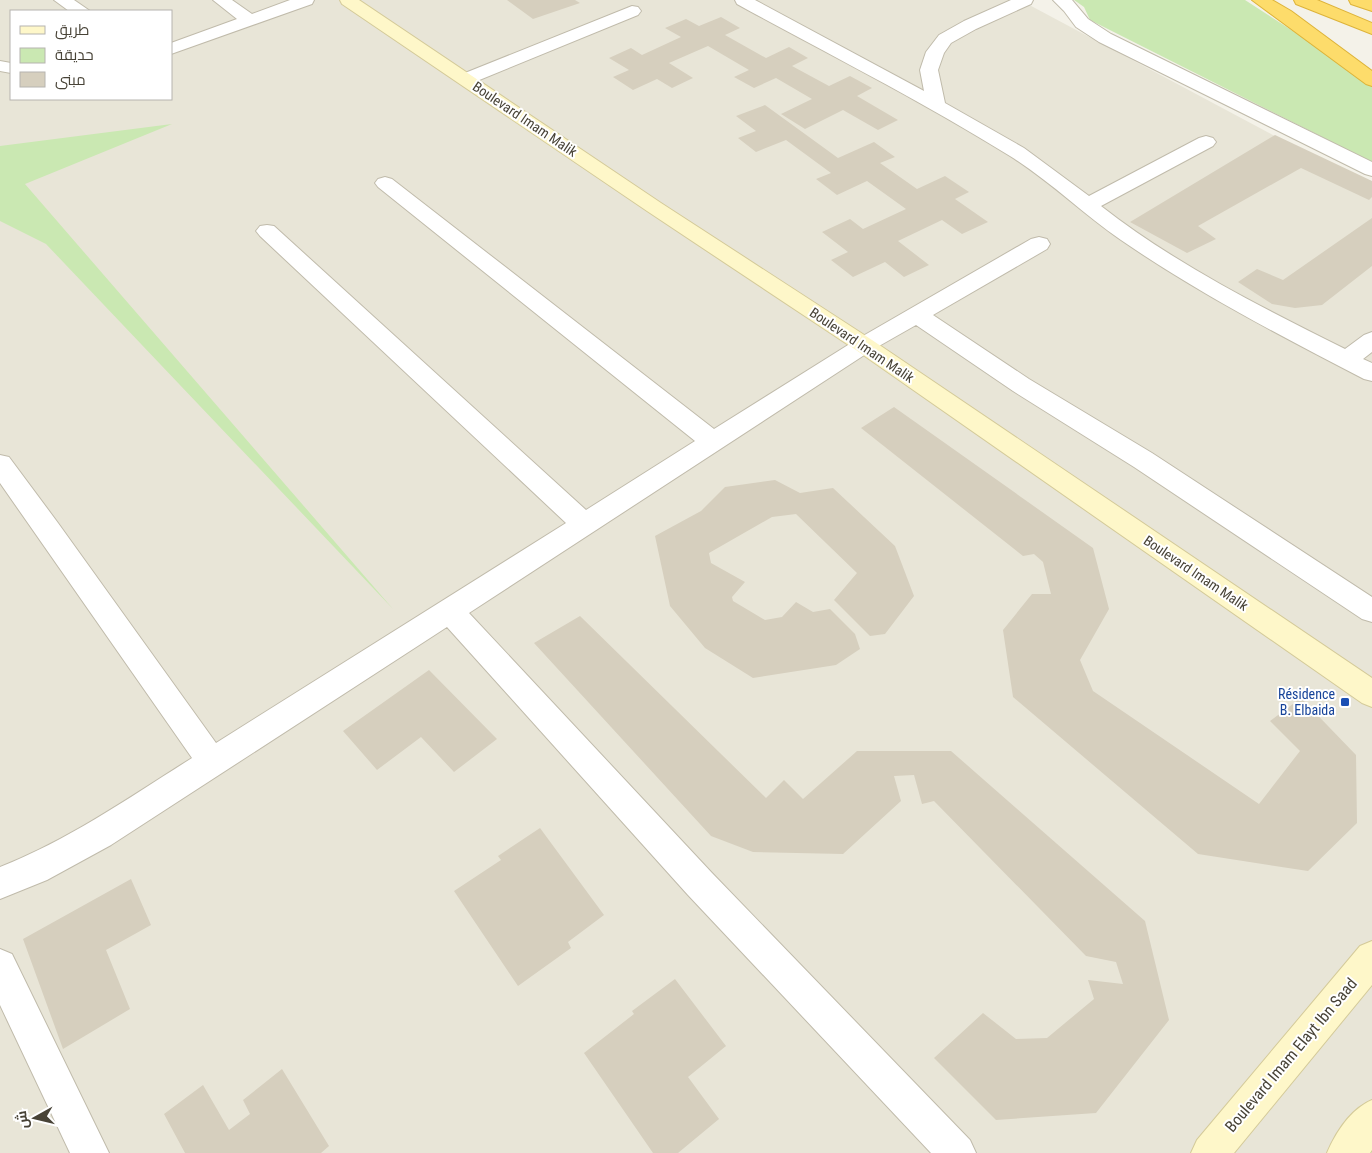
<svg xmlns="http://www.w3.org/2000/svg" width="1372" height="1153" viewBox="0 0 1372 1153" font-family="'Roboto Condensed',Cairo,sans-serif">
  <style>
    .residential { fill: #e8e5d7; fill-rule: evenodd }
    .green { fill: #cae8b2 }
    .building { fill: #d6cfbe }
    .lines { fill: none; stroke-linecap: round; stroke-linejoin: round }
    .street-casing { stroke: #c0bbab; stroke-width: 2 }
    .secondary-casing { stroke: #d4ca99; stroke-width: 2 }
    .highway-casing { stroke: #ddb33a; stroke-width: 2 }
    .street { fill: #fff; fill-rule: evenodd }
    .secondary { fill: #fef7c9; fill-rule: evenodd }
    .highway { fill: #fddc6b; fill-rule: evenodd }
    .transit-dot { fill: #1a4fb4; stroke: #fff; stroke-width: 2 }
    .labels { text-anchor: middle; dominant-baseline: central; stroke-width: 4; stroke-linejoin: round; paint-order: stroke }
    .street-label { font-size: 14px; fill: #484337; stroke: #fff }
    .transit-label { font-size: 14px; fill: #164399; stroke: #fff; text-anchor: end }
    .near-street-label { font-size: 16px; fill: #484337; stroke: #fff }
  </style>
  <rect width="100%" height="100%" fill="#f4f2e9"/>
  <path class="residential" d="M 0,0 L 1020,0 L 1372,188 L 1372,1153 L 0,1153 ZM 11,11 L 171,11 L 171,99 L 11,99 Z"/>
  <path class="green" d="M 1074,0 L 1245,0 L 1372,82 L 1372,162 L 1090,20 L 1084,7 Z
    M 172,124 L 25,184 L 393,609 L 46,244 L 0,221 L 0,146 Z"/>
  <path class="building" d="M 507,0 L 575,0 L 580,3 L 533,19 Z
    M 721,17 L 740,28 L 725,35 L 766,58 L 789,47 L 808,58 L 792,66 L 829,86 L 850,76 L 872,88 L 857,96 L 898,120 L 878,130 L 843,110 L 805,129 L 781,114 L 812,99 L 776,78 L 754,88 L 734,77 L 749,70 L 708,46 L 669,63 L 693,78 L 672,88 L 657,79 L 633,90 L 613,77 L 629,70 L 609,58 L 631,48 L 642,55 L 681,37 L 665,28 L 686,19 L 699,26 Z
    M 765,105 L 838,158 L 874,142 L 895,157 L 880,163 L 917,189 L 945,176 L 969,192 L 955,199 L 988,222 L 962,234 L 942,220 L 898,241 L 929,265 L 904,277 L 885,262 L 853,277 L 831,260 L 848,252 L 822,232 L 850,219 L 863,229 L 906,209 L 867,181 L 837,195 L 816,179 L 831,173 L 786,140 L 756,152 L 738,138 L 756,131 L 736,116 Z
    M 1275,135 L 1372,181 L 1372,197 L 1369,200 L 1301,168 L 1198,226 L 1216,239 L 1187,253 L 1130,222 Z
    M 1372,218 L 1372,266 L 1322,305 L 1295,308 L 1272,304 L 1238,282 L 1257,269 L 1283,280 Z
    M 894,407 L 1093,548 L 1109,609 L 1080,660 L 1093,691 L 1259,804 L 1300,751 L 1270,721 L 1301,698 L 1356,755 L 1357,823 L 1308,871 L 1198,854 L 1013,697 L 1003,630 L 1032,594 L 1051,594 L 1043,562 L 1034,554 L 1023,556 L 861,428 Z
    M 775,480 L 800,493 L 833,488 L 895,546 L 914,596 L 885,634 L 870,636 L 834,600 L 857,573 L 796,514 L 772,517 L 709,553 L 711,563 L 745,582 L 732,597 L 733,601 L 765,620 L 782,617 L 796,602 L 813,612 L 830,609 L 855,634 L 860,649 L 836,665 L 753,678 L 705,648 L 670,606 L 655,536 L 701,511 L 725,487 Z
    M 580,616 L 766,798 L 784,780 L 803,799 L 857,751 L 951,751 L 1145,921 L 1169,1020 L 1096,1113 L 996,1120 L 934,1058 L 983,1013 L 1016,1039 L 1047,1038 L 1094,999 L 1088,980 L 1123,984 L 1116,962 L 1086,956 L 934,801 L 922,804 L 914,775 L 894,776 L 901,801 L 843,854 L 753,852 L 711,836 L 534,643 Z
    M 429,670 L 497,739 L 454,772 L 421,737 L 377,770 L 343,731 Z
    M 540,828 L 604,915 L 568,942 L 571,948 L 518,986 L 454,891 L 501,860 L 498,856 Z
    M 131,879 L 151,925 L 106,950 L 130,1009 L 63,1049 L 23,939 Z
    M 675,979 L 726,1046 L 688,1077 L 719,1119 L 678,1153 L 653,1153 L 584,1053 L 634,1014 L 632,1011 Z
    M 282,1069 L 329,1146 L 321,1153 L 185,1153 L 164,1114 L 203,1085 L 229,1130 L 250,1114 L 243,1100 Z"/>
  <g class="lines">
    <g class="street-casing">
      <path id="street" d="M 54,0 L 74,0 L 90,11 L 69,11 Z
        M 213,0 L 232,0 L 252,14 L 290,0 L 314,0 L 312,4 L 171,54 L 171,43 L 237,19 Z
        M 735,0 L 755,0 L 924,91 L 920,70 L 926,52 L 939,35 L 964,21 L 1011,0 L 1033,0 L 1031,4 L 976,29 L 951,43 L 944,53 L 938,70 L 945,103 L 1024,148 L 1089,196 L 1199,138 L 1206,136 L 1213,138 L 1216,142 L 1213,146 L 1101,206 C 1175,264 1261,307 1345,349 L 1364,335 L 1372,332 L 1372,352 L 1363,359 L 1372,363 L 1372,381 L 1364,379 C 1281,336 1198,293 1121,240 C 1083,214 1050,181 1010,156 C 922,101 828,54 737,4 Z
        M 1053,0 L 1072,0 L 1088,19 L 1111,34 L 1372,162 L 1372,176 L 1365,174 L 1099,42 L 1076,27 L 1064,11 Z
        M 632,6 L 638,7 L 641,11 L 638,15 L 472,83 L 466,85 L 460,83 L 457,79 L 460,75 Z
        M 0,61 L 11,63 L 11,73 L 0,71 Z
        M 385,177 L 392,179 L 714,429 L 856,340 L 1031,239 L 1039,237 L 1047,239 L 1050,244 L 1047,249 L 933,315 L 1029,379 L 1152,453 L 1372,597 L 1372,622 L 1362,619 L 1134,467 L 1013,391 L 916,325 L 872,350 L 469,613 L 712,873 L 970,1140 L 976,1153 L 931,1153 L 688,895 L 447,627 L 111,845 L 47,880 L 0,899 L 0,867 C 69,840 130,797 192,758 L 0,483 L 0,455 L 9,457 L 58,523 L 216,743 L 566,523 L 260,236 L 256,231 L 260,226 L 267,225 L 274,226 L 586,510 L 695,441 L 378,187 L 375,183 L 378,179 Z
        M 0,949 L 12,954 L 109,1153 L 70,1153 L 0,1005 Z"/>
    </g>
    <g class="secondary-casing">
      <path id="secondary" d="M 340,0 L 359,0 L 661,203 L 872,340 L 1372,678 L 1372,707 L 1362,703 L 856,350 L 647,211 L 342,4 Z
        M 1372,941 L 1372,985 L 1234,1153 L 1191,1153 L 1197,1140 L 1360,946 Z
        M 1372,1100 L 1372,1150 L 1370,1153 L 1327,1153 C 1336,1132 1351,1109 1372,1100 Z"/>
    </g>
    <g class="highway-casing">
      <path id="highway" d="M 1252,0 L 1272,0 L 1291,11 L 1372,71 L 1372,86 L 1366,84 Z
        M 1294,0 L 1317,0 L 1372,23 L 1372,34 L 1296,4 Z
        M 1349,0 L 1372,0 L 1372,11 L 1351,4 Z"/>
    </g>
    <use href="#street" class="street"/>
    <use href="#secondary" class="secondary"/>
    <use href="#highway" class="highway"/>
  </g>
  <rect class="transit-dot" x="1340" y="697" width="10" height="10" rx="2.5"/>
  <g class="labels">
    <g class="street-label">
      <text transform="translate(525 119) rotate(34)">Boulevard Imam Malik</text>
      <text transform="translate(862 345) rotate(34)">Boulevard Imam Malik</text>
      <text transform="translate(1196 573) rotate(34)">Boulevard Imam Malik</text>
    </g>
    <g class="transit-label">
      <text x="1335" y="694">Résidence<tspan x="1335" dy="16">B. Elbaida</tspan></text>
    </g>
    <g class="near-street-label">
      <text transform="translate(1291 1055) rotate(-50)">Boulevard Imam Elayt Ibn Saad</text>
    </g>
  </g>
  <rect x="10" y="10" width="162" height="90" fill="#ffffff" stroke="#b6b4af"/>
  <rect x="20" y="26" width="25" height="8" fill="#fef7c9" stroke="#b6b4af"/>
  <text x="55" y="35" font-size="15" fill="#484337">طريق</text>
  <rect x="20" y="48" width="25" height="15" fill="#cae8b2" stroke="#b6b4af"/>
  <text x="55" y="60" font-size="15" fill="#484337">حديقة</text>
  <rect x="20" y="72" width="25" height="15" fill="#d6cfbe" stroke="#b6b4af"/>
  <text x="55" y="85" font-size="15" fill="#484337">مبنى</text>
  <g transform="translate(35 1118) rotate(262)" stroke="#ffffff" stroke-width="4" paint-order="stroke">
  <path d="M0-4L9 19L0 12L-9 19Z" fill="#484337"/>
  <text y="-8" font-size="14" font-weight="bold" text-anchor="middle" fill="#484337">ش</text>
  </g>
</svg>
